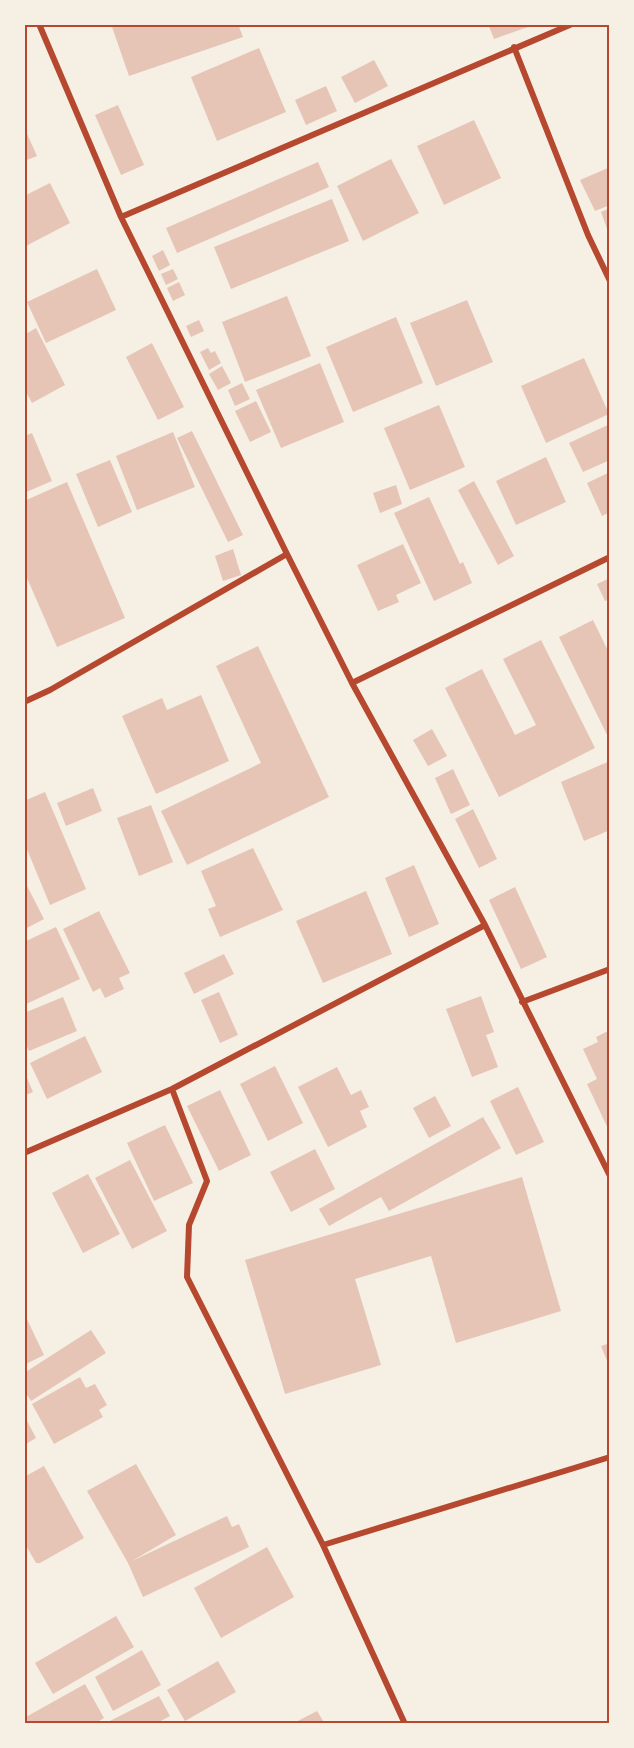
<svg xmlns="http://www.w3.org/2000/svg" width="634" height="1748" viewBox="0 0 634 1748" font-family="Poppins,sans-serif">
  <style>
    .building { fill: #e6c5b7 }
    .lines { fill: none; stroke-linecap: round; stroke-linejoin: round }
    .minor { stroke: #b5482f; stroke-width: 6 }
    .neatline { fill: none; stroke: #b5482f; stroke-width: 2 }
  </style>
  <rect width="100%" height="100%" fill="#f6efe4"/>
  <path class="building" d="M 111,24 L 238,24 L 243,37 L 129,76 Z
    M 488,24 L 527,24 L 528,27 L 494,39 Z
    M 259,48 L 286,112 L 217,141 L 191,77 Z
    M 374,60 L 388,86 L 355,103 L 341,77 Z
    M 326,86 L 337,111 L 306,125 L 295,100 Z
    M 118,105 L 144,165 L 121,175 L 95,115 Z
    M 474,120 L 501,178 L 444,205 L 417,146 Z
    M 24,127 L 37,156 L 24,161 Z
    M 391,159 L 419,213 L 363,241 L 337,186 Z
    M 318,162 L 329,187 L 177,253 L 166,228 Z
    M 608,168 L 610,205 L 595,211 L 580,180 Z
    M 50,183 L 70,223 L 24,247 L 24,196 Z
    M 332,199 L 349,241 L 231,289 L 214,247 Z
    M 610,208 L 610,237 L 601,212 Z
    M 163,250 L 170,265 L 159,271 L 152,256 Z
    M 97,269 L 116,310 L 46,343 L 27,302 Z
    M 173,269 L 178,279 L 166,285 L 161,274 Z
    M 179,282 L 185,295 L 173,301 L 167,288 Z
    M 287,296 L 311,356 L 245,382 L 222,322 Z
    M 467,300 L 493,362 L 436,386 L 410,323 Z
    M 396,317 L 423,383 L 353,412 L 326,347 Z
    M 199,320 L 204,331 L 191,337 L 186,326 Z
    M 36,328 L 65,385 L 32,403 L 24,388 L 24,335 Z
    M 152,343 L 184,407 L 158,420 L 126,357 Z
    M 208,348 L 211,353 L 215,351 L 221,363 L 209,370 L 200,352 Z
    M 584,358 L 609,414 L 546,443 L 521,386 Z
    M 320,363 L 344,422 L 281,448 L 256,390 Z
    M 222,366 L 231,383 L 218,390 L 209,374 Z
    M 242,383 L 250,399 L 235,406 L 228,390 Z
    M 256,401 L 271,432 L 250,442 L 235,411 Z
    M 439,405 L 465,467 L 410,490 L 384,428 Z
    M 610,424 L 610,460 L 583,472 L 569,443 Z
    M 192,431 L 243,535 L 228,542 L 177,438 Z
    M 173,432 L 195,487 L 137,510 L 116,456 Z
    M 32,433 L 52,481 L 24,493 L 24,436 Z
    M 546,457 L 566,502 L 516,525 L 496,481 Z
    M 110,460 L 132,512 L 98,527 L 76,474 Z
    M 610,472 L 610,512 L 602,516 L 587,483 Z
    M 474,481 L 514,556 L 498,565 L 458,490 Z
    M 67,482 L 125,618 L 57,647 L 24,571 L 24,501 Z
    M 396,485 L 402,504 L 380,513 L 373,493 Z
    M 429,497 L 460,564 L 463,562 L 472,583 L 434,601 L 394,513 Z
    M 403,544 L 421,583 L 396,595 L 399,602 L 378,611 L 357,565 Z
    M 233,549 L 241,575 L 223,581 L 215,556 Z
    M 610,578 L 610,599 L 605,601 L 597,584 Z
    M 593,620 L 610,655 L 610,741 L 559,637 Z
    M 541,640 L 595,748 L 499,797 L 445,688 L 482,669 L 515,735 L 536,725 L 503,659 Z
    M 258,646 L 329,797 L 187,865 L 161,811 L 261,763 L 216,666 Z
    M 201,695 L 229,761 L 156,794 L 122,716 L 162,698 L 167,710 Z
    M 432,729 L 447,756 L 428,766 L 413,740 Z
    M 610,761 L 610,830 L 584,841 L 561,782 Z
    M 453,769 L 470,805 L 451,814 L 435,778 Z
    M 93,788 L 102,811 L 66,826 L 57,803 Z
    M 45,792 L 86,889 L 50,905 L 24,842 L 24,801 Z
    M 151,805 L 173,862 L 139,876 L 117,818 Z
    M 473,809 L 497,859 L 479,868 L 455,819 Z
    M 253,848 L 283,910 L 220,937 L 208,909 L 216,906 L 201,871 Z
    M 414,865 L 439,924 L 409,937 L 385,878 Z
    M 24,880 L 44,919 L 25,929 L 24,927 Z
    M 515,887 L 547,957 L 521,969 L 489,900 Z
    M 366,891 L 392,954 L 323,983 L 296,921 Z
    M 99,911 L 130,973 L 119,978 L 124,989 L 105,998 L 100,988 L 93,992 L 63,929 Z
    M 56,927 L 80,979 L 24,1005 L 24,942 Z
    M 224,954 L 234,974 L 194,994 L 184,973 Z
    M 219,992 L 238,1035 L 220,1043 L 201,1000 Z
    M 481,996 L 494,1032 L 486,1035 L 498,1067 L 472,1077 L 446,1009 Z
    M 63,997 L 77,1031 L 29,1051 L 24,1040 L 24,1013 Z
    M 610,1030 L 610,1133 L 587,1084 L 597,1079 L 583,1049 L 598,1042 L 596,1037 Z
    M 85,1036 L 102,1072 L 47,1099 L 30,1063 Z
    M 275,1066 L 303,1123 L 268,1141 L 240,1084 Z
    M 337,1067 L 351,1095 L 361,1090 L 369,1107 L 360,1111 L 367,1127 L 328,1147 L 298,1087 Z
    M 24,1071 L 33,1092 L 24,1096 Z
    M 518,1087 L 544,1142 L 516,1155 L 490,1101 Z
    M 220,1090 L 251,1155 L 219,1171 L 187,1106 Z
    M 435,1096 L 451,1126 L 429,1138 L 413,1108 Z
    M 483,1117 L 501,1148 L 389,1211 L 381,1197 L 329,1226 L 319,1209 Z
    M 165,1125 L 193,1183 L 154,1201 L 127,1143 Z
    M 315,1149 L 335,1189 L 291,1212 L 270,1172 Z
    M 130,1160 L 167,1231 L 132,1249 L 95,1178 Z
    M 88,1174 L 120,1234 L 83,1253 L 52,1193 Z
    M 522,1177 L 561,1311 L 456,1343 L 431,1256 L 355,1279 L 381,1365 L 285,1394 L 245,1260 Z
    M 24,1313 L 44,1355 L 24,1365 Z
    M 91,1330 L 106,1353 L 31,1401 L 24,1390 L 24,1373 Z
    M 610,1343 L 610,1368 L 601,1346 Z
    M 80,1377 L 86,1388 L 95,1384 L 107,1405 L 99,1410 L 103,1417 L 54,1444 L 32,1404 Z
    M 24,1415 L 36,1438 L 24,1445 Z
    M 136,1464 L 176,1535 L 132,1561 L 227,1516 L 232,1527 L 239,1524 L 249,1547 L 143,1597 L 128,1563 L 87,1491 Z
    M 44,1466 L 84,1538 L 40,1563 L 36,1563 L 24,1542 L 24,1477 Z
    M 267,1547 L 294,1597 L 221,1638 L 194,1588 Z
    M 116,1616 L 134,1647 L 53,1694 L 35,1663 Z
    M 142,1650 L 161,1685 L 113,1711 L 95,1677 Z
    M 218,1661 L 236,1692 L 185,1721 L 167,1690 Z
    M 85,1684 L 104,1718 L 94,1724 L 24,1724 L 24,1718 Z
    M 159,1696 L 170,1716 L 155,1724 L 104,1724 Z
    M 317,1711 L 325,1724 L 292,1724 Z"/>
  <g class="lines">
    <path class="minor" d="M 39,24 L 121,217 L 287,554 L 352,683 L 485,925 L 610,1176
      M 514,47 L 588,235 L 610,281
      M 121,217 L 572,24
      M 352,683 L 610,557
      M 24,702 L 50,690 L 287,554
      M 522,1002 L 610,969
      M 172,1089 L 207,1181 L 189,1225 L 187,1277 L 323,1545
      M 24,1153 L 172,1089 L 485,925
      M 405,1724 L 323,1545 L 610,1457"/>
  </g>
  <rect width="634" height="1748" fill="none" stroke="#f6efe4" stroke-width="51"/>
  <rect x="26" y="26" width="582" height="1696" class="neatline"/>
</svg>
